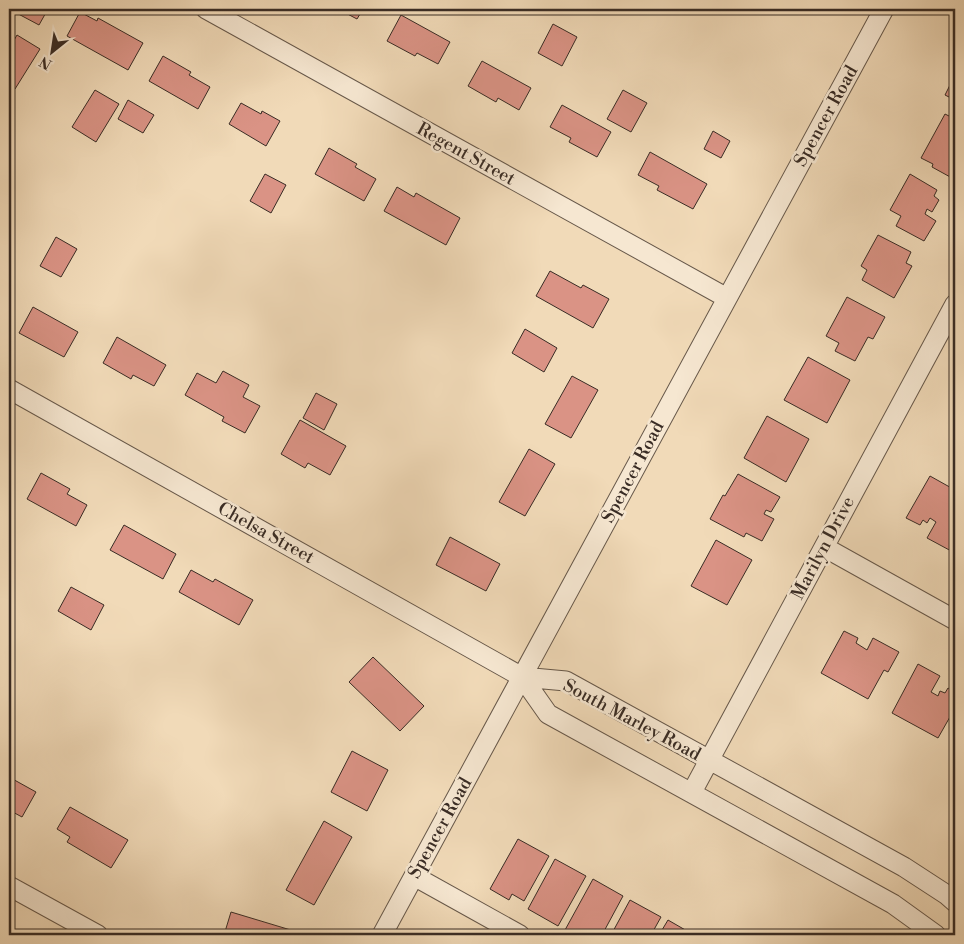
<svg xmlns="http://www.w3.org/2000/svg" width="964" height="944" viewBox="0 0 964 944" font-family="'Libre Bodoni',serif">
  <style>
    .building { fill: #da9385; stroke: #392c25 }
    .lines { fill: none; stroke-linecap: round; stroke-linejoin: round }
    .minor-casing { stroke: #67584a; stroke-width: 21 }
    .minor { stroke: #f6e7d1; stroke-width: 19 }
    .labels { text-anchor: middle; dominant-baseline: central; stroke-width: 5; stroke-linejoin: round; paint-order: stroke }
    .street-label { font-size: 18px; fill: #392c25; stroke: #f6e7d1 }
  </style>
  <rect width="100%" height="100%" fill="#f1dab8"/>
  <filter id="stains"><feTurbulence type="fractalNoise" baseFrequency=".004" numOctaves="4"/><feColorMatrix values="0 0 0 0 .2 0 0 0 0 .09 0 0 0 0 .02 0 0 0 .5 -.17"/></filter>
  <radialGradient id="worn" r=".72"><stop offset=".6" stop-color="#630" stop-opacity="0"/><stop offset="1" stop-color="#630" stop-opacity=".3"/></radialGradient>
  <path class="building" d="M 9,9 L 48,9 L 39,25 Z
    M 338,9 L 363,9 L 357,19 Z
    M 80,12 L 97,21 L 98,18 L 143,43 L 128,70 L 67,36 Z
    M 401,15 L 450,42 L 438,64 L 417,53 L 415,56 L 387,41 Z
    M 553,24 L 577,37 L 562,66 L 538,53 Z
    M 17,35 L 40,49 L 15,89 L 9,85 L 9,49 Z
    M 163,56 L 191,72 L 189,75 L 210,87 L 198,109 L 149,81 Z
    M 482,61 L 531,88 L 519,110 L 498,98 L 496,102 L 468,86 Z
    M 955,75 L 955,100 L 945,95 Z
    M 95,90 L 119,104 L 96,142 L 72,127 Z
    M 623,90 L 647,103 L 631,132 L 607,119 Z
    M 128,100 L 154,115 L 143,133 L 118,119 Z
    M 241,103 L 261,114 L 262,111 L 280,121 L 266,146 L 229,124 Z
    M 562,105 L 611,132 L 597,157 L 569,142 L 571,138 L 550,127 Z
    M 945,114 L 955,119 L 955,172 L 952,178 L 932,167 L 933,164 L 921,158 Z
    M 713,131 L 730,141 L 721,158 L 704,149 Z
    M 329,148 L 357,164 L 355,167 L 376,179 L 364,201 L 315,174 Z
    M 650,152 L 707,184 L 693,209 L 657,190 L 659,186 L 638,175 Z
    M 265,174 L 286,185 L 271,213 L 250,201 Z
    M 910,174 L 937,190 L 934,196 L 939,200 L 932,212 L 927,209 L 925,214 L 936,221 L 924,241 L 896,226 L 901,216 L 890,210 Z
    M 397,187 L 414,197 L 416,193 L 460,218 L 446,245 L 384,211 Z
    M 878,235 L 911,252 L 906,263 L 912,266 L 894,298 L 862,280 L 867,270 L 861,266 Z
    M 56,237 L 77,249 L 61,277 L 40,266 Z
    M 550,271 L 581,288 L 583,285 L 609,299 L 593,328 L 536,296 Z
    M 847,297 L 885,317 L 873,339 L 868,337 L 855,361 L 835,351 L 839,343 L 826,336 Z
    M 33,307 L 78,332 L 64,357 L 19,333 Z
    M 525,329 L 557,348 L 544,372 L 512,353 Z
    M 117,337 L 166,365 L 154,386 L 133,375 L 131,379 L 103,363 Z
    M 808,357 L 850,380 L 827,423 L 784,400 Z
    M 223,371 L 249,385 L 243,397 L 260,406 L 245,433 L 222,421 L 224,417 L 185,395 L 197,373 L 216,383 Z
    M 572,376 L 598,390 L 571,438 L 545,424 Z
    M 316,393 L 337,404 L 324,430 L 303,418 Z
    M 767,416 L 809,439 L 786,482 L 744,458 Z
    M 300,420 L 346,446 L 330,475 L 308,463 L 305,468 L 281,454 Z
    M 529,449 L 555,464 L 525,516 L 499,502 Z
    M 41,473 L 70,489 L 67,494 L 87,505 L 76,526 L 27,499 Z
    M 738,474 L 780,497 L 771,512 L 766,510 L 764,514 L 774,519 L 762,541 L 746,533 L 744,537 L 710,519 L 723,495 L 725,496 Z
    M 930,476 L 955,490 L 955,548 L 953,552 L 927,538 L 936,522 L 930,518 L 927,523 L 923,520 L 920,525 L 906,518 Z
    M 124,525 L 176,554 L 163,579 L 110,550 Z
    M 450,537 L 500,564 L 486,591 L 436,565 Z
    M 716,540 L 752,560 L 727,605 L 691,586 Z
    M 191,570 L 213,582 L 215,579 L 253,600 L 239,625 L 179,592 Z
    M 71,587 L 104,605 L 91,630 L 58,611 Z
    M 844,631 L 858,638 L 856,643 L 867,650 L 873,638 L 899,652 L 888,672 L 884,670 L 868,699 L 821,673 Z
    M 373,657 L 424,706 L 400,731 L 349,682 Z
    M 918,664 L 940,676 L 931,692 L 938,696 L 940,691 L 945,693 L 948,688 L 955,692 L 955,708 L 938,738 L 892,713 Z
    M 352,751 L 388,770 L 367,811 L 331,792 Z
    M 9,777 L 36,792 L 22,817 L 9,810 Z
    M 70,807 L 128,840 L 111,868 L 67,842 L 70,837 L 57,829 Z
    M 324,821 L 352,837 L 314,905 L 286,890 Z
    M 518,839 L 549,856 L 524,901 L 512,894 L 509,900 L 490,889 Z
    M 555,859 L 586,876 L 558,926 L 528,909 Z
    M 593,879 L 623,896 L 602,935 L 575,935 L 565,930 Z
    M 630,900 L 661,917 L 651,935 L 611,935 Z
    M 231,912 L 294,931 L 293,935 L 224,935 Z
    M 668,920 L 694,935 L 659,935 Z"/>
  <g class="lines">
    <g class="minor-casing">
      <path id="minor" d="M 206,9 L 727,298
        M 9,389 L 522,677 L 566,681 L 904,867 L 947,895 L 955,902
        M 824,547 L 955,620
        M 522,677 L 548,714 L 893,904 L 936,935
        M 692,792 L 955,304
        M 414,876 L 520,935
        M 9,886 L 98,935
        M 382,935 L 884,9"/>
    </g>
    <use href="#minor" class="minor"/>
  </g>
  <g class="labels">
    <g class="street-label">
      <text transform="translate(826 116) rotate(-61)">Spencer Road</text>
      <text transform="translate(466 154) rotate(29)">Regent Street</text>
      <text transform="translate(633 472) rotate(-62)">Spencer Road</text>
      <text transform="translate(266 533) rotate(29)">Chelsa Street</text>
      <text transform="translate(823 548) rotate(-62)">Marilyn Drive</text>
      <text transform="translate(632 720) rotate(28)">South Marley Road</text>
      <text transform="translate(440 828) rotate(-61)">Spencer Road</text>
    </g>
  </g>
  <rect width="964" height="944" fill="none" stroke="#f1dab8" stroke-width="30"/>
  <rect x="10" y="10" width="944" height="924" fill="none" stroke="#392c25" stroke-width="2.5"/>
  <rect x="15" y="15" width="934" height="914" fill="none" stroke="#392c25"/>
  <g transform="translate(52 52) rotate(210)" stroke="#f6e7d1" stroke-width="4" paint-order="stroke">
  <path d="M0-4L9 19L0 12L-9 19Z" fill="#392c25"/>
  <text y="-8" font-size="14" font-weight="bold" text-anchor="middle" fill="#392c25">N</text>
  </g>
  <rect width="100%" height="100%" filter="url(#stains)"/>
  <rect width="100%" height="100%" fill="url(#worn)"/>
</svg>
